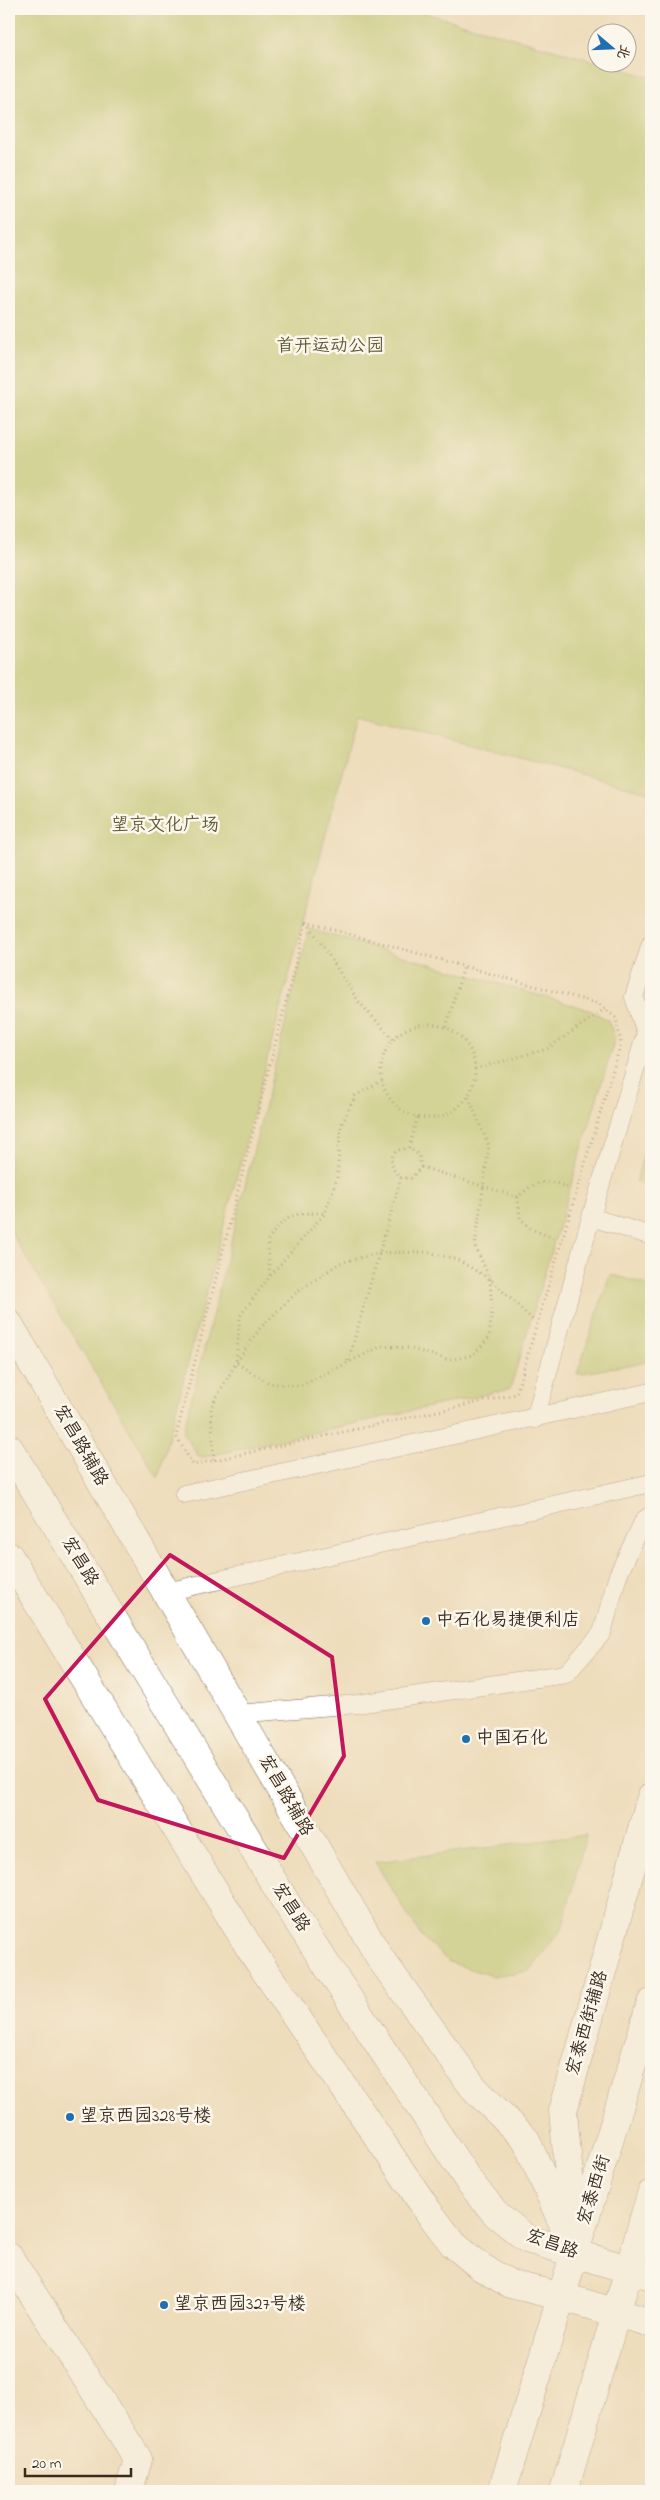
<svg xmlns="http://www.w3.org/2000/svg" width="660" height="2500" viewBox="0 0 660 2500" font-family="'Indie Flower','LXGW WenKai TC',sans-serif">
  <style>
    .green { fill: #b4c86c; stroke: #787945 }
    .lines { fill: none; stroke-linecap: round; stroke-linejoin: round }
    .lane-casing { stroke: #7a6955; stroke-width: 19 }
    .street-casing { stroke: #7a6955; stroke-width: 29 }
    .secondary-casing { stroke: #7a6955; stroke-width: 29 }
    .path { stroke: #7a6955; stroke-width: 3; stroke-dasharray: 1 4; stroke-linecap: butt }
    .lane { stroke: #fff; stroke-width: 18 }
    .street { stroke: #fff; stroke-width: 28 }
    .secondary { stroke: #fff; stroke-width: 28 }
    .marked { fill: none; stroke: #c2185b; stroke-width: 4; stroke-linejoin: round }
    .poi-dot { fill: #1f6fb2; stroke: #fbf7ec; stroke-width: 2 }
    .labels { text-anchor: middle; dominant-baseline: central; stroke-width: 5; stroke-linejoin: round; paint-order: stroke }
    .park-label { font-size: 18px; fill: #5f5935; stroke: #fbf7ec }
    .street-label { font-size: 18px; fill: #3b2a1e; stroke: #fbf7ec }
    .poi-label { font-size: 18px; fill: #3b2a1e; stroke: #fbf7ec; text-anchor: start }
  </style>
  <rect width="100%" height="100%" fill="#fbf7ec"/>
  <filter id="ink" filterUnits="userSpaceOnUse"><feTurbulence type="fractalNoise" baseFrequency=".02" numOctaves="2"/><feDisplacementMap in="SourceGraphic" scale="10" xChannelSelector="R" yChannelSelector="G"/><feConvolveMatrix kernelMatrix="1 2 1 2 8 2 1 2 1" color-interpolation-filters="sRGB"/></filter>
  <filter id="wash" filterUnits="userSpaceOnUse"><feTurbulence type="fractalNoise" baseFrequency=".0096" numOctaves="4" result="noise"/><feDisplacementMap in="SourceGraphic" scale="20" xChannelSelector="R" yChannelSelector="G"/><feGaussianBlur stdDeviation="1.12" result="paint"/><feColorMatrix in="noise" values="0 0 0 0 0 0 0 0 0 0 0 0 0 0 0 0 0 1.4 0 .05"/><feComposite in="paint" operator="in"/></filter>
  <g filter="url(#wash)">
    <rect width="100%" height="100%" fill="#edb"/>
    <path class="green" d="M 9,9 L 411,9 L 651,77 L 651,793 L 357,715 L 158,1478 L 9,1229 Z
      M 309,929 L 590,1010 L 608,1020 L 615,1038 L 510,1389 L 200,1458 L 183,1433 Z
      M 651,1127 L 651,1186 L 636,1181 Z
      M 610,1274 L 651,1286 L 651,1361 L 577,1374 Z
      M 586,1835 L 562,1929 L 529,1971 L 492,1976 L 449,1962 L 421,1936 L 375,1862 Z"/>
  </g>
  <g filter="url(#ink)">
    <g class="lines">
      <g class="lane-casing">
        <path id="lane" d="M 591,1217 L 651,1236
          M 535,1419 L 591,1217 L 646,1033 L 634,997 L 651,944
          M 184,1494 L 651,1392
          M 166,1592 L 651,1483
          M 237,1714 L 357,1704 L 566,1674 L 602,1633 L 618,1575 L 644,1520 L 651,1515"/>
      </g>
      <g class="street-casing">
        <path id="street" d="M 9,1324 L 380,1958 L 473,2087 L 526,2140 L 576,2254
          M 574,2230 L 563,2111 L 651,1797
          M 9,2257 L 138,2459 L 129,2491"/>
      </g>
      <g class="secondary-casing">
        <path id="secondary" d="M 9,1448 L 295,1917 L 468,2180 L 496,2214 L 527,2239 L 651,2276
          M 9,1556 L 251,1950 L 428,2211 L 453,2244 L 481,2267 L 510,2284 L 563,2297 L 651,2323
          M 502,2491 L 651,2003
          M 564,2491 L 651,2194"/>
      </g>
      <path class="path" d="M 306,922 L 599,1004 L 616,1018 L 621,1043 L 516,1394 L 193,1465 L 176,1436 Z
        M 307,922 L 359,1002 L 393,1039
        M381 1071a47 47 0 1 1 94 0a47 47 0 1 1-94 0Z
        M 446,1027 L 464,966
        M 475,1069 L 547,1049 L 606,1008
        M 382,1081 L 355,1096 L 341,1126 L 337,1178 L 325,1213 L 270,1276 L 240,1316 L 236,1363 L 269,1383 L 300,1386 L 382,1346 L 409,1348 L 449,1360 L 473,1355 L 489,1338 L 492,1310 L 490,1279 L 475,1246 L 489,1146 L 468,1096
        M 421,1167 L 518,1197 C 536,1180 548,1178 571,1189
        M 401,1178 L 393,1169 L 391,1158 L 397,1150 L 409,1148
        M 518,1197 L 520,1218 L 531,1229 L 556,1239
        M 270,1275 L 267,1241 C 287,1214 291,1213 325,1213
        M 348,1361 L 401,1178 L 411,1178 L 421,1167 L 419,1155 L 409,1148 L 417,1117
        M 214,1460 L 211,1407 L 236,1363 L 260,1328 L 297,1292 L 340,1263 L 378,1253 L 427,1252 L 456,1259 L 490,1279 L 533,1320"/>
      <use href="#lane" class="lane"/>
      <use href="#street" class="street"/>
      <use href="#secondary" class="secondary"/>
    </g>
  </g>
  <path d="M0 0H660V2500H0ZM 170,1555 L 332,1657 L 344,1756 L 284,1858 L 98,1800 L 45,1699 Z" fill="#edb" fill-opacity=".55" fill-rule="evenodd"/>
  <path class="marked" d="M 170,1555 L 332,1657 L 344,1756 L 284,1858 L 98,1800 L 45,1699 Z"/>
  <g class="poi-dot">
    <circle cx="426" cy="1621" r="5"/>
    <circle cx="466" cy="1739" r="5"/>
    <circle cx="70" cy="2117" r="5"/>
    <circle cx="164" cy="2305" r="5"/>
  </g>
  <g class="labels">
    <g class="park-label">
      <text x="330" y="347">首开运动公园</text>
      <text x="165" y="826">望京文化广场</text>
    </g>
    <g class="street-label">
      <text transform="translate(80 1446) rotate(60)">宏昌路辅路</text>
      <text transform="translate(79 1562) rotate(59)">宏昌路</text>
      <text transform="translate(285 1796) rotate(60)">宏昌路辅路</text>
      <text transform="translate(290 1908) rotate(58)">宏昌路</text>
      <text transform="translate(588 2023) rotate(-74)">宏泰西街辅路</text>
      <text transform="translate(595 2190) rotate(-73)">宏泰西街</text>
      <text transform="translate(552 2245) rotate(20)">宏昌路</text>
    </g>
    <g class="poi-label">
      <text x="436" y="1621">中石化易捷便利店</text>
      <text x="476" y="1739">中国石化</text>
      <text x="80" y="2117">望京西园328号楼</text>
      <text x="174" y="2305">望京西园327号楼</text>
    </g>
  </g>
  <rect width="660" height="2500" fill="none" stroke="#fbf7ec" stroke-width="30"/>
  <g transform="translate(612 48) rotate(109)"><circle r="24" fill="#fbf7ec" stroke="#aea59a"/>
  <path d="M0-4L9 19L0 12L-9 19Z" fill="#1f6fb2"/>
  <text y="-8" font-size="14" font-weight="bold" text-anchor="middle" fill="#3b2a1e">北</text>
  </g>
  <path d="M25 2468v8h106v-8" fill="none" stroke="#3b2a1e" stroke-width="2.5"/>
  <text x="32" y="2468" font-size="15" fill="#3b2a1e" stroke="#fbf7ec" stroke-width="4" paint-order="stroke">20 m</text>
</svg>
